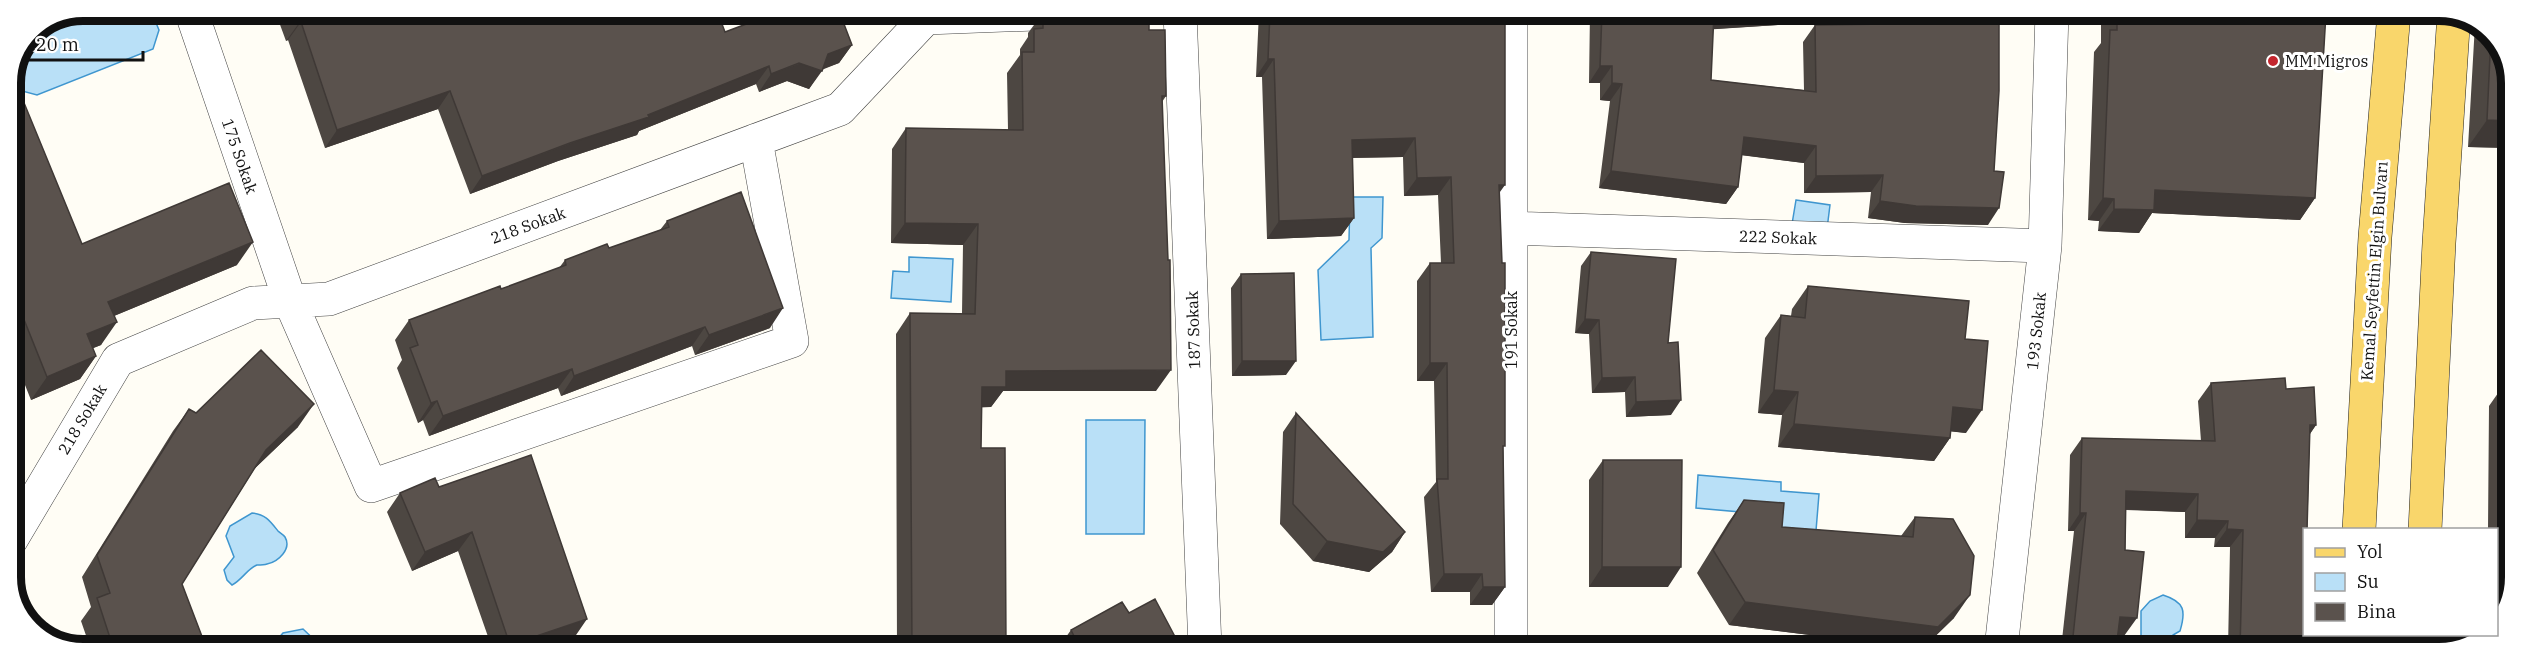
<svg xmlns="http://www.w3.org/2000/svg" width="2522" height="660" viewBox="0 0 2522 660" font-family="'IBM Plex Serif',serif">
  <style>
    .water { fill: #b9e0f7; stroke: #3f96cf; stroke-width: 1.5 }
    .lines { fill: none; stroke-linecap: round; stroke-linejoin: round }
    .minor-casing { stroke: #444; stroke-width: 34 }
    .major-casing { stroke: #222; stroke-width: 34 }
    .minor { stroke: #fff; stroke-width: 33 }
    .major { stroke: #f9d66b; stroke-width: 33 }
    .wall { fill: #4d4742 }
    .shaded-wall { fill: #3f3936 }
    .building { fill: #5a524d; stroke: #3f3936; stroke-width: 1.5 }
    .poi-dot { fill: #c4262e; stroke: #fff; stroke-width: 2 }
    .labels { text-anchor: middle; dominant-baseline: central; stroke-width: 6; stroke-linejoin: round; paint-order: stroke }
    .poi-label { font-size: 16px; fill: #111; stroke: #fff; text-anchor: start }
    .street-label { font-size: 16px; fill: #111; stroke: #fff }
    .rim { fill: none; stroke: #111; stroke-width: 8 }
  </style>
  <rect width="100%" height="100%" fill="#fffdf5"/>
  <path class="water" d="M 83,11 L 151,11 L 159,30 L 153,49 L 37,95 L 22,91 L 16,69 L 32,31 Z
    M 1350,197 L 1383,197 L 1382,238 L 1371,248 L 1373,337 L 1321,340 L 1318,270 L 1349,240 Z
    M 1796,200 L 1830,205 L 1827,229 L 1792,224 Z
    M 909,257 L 953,259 L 951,302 L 891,298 L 893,271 L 909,272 Z
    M 1086,420 L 1145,420 L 1144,534 L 1086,534 Z
    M 1698,475 L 1781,482 L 1781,491 L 1819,494 L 1815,543 L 1773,540 L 1774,515 L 1696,508 Z
    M 252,513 C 265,514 270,521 278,531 C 280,533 283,534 285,537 C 292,549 278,562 267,564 C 264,565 259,565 257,565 C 247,569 242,580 232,585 L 227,580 L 224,570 L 234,557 L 226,536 L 230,526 Z
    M 2163,595 C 2185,602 2186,611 2180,631 L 2173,635 L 2173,649 L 2141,649 L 2141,611 L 2150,601 Z
    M 303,629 L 322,647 L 271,647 L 283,633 Z"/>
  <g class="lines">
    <g class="minor-casing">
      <path id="minor" d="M 191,11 L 290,301 L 371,486 L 792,341 L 756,140
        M 1180,12 L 1205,648
        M 1511,228 L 2045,246
        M 11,540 L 118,360 L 253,303 L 329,299 L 840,109 L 926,18 L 1087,12
        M 1511,649 L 1511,12
        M 2001,649 L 2045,246 L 2052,12"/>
    </g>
    <g class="major-casing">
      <path id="major" d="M 2359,530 L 2375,237 L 2394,13
        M 2425,530 L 2439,243 L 2454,13
        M 2353,649 L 2354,634
        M 2414,649 L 2415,634"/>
    </g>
    <use href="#minor" class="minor"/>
    <use href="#major" class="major"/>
  </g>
  <path class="wall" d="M 275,11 L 703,11 L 725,32 L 781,11 L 900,11 L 899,14 L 839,12 L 852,45 L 839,63 L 822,69 L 809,89 L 787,81 L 759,92 L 756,84 L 639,131 L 637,135 L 558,161 L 470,194 L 438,109 L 325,148 L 288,40 L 286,41 Z
    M 1259,12 L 1505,12 L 1500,193 L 1505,587 L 1492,605 L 1470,605 L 1470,592 L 1431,592 L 1424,497 L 1436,482 L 1434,381 L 1417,381 L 1417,281 L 1430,263 L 1441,263 L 1438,195 L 1404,196 L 1403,157 L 1352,158 L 1354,218 L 1341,236 L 1267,239 L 1262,77 L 1256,77 Z
    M 1590,12 L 1787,12 L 1778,25 L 1713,29 L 1711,80 L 1804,90 L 1803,42 L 1815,25 L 1878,24 L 1878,12 L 1999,12 L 1988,225 L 1905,223 L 1868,218 L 1871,192 L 1804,193 L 1804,163 L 1742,155 L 1738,187 L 1726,204 L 1599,188 L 1610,101 L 1600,100 L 1600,83 L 1589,83 Z
    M 1043,13 L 1127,15 L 1149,30 L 1166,96 L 1162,102 L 1156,391 L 1003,391 L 991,407 L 982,407 L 981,448 L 1006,648 L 897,648 L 896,334 L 910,313 L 962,314 L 963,245 L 891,243 L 892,149 L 906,128 L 1008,130 L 1007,73 L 1020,55 L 1020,49 L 1028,37 L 1028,33 Z
    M 2101,13 L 2326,13 L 2315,198 L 2300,220 L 2152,213 L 2139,233 L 2098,231 L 2099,221 L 2088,220 L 2094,52 L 2101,43 Z
    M 2475,24 L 2494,35 L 2511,148 L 2468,147 Z
    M 10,82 L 82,244 L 237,265 L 114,316 L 101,345 L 93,348 L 96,356 L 80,379 L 31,400 L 11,350 Z
    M 667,221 L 770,328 L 695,355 L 692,346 L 561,396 L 558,388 L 429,436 L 423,420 L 418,423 L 397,368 L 402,360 L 395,340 L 409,320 L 501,289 L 559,268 L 565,260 L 609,248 L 660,230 Z
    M 2511,239 L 2510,330 L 2508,320 L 2507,244 Z
    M 1591,252 L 1668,343 L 1671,415 L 1626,417 L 1625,392 L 1592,393 L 1589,334 L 1575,333 L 1581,266 Z
    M 1241,274 L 1286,375 L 1232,376 L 1231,288 Z
    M 1808,286 L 1965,339 L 1966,433 L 1950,431 L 1950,438 L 1934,461 L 1778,447 L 1782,415 L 1758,413 L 1765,338 L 1781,315 L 1791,316 L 1792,309 Z
    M 2211,383 L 2286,389 L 2316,425 L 2310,434 L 2304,649 L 2228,649 L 2230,547 L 2214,547 L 2215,538 L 2185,538 L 2185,512 L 2126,510 L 2124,636 L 2118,636 L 2116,649 L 2061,649 L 2074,531 L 2068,531 L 2070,455 L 2082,438 L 2201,441 L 2198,401 Z
    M 2503,386 L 2509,596 L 2496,615 L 2496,530 L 2488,530 L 2489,406 Z
    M 189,409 L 196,413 L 298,427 L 255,468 L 182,584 L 206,647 L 90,647 L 81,621 L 91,607 L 82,577 L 173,431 Z
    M 1296,413 L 1405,532 L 1392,552 L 1369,572 L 1313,561 L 1280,524 L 1283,432 Z
    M 1603,460 L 1668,587 L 1589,587 L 1589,480 Z
    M 439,487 L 574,638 L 545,648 L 492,648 L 458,551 L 412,571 L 387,512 L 400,493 Z
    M 1744,500 L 1782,527 L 1901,536 L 1915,517 L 1954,618 L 1922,649 L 1729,625 L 1697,573 L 1728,523 Z
    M 1129,613 L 1181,648 L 1058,648 L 1071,630 Z"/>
  <path class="shaded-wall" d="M 820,11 L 900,11 L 899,14 Z
    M 1722,12 L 1787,12 L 1778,25 L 1702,30 L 1714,13 Z
    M 301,22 L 288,40 L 286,41 L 299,23 Z
    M 852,45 L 839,63 L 819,71 L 822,71 L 809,89 L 787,81 L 759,92 L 771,74 Z
    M 1268,59 L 1274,59 L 1262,77 L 1256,77 Z
    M 769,66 L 756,84 L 639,131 L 637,135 L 558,161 L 470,194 L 482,176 L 648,115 Z
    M 1600,66 L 1612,66 L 1600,83 L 1589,83 Z
    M 1612,83 L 1622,84 L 1610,101 L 1600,100 Z
    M 450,91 L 438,109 L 325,148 L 337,130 Z
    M 2487,120 L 2511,121 L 2511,148 L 2468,147 Z
    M 1744,137 L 1816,146 L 1804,163 L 1732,154 Z
    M 1415,138 L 1403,157 L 1339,158 L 1352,140 Z
    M 1611,171 L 1738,187 L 1726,204 L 1599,188 Z
    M 1883,175 L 1871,192 L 1804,193 L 1816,176 Z
    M 1451,177 L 1438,195 L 1404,196 L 1417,178 Z
    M 1499,185 L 1505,185 L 1492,203 Z
    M 2155,190 L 2315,198 L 2300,220 L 2152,213 L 2139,233 L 2098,231 L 2114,209 Z
    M 2103,198 L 2114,199 L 2099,221 L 2088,220 Z
    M 1880,201 L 1999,208 L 1988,225 L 1905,223 L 1868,218 Z
    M 1354,218 L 1341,236 L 1267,239 L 1279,221 Z
    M 905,223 L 978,224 L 963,245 L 891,243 Z
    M 253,242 L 237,265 L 92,325 L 108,302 Z
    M 783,308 L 770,328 L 695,355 L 709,335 Z
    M 1585,319 L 1599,320 L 1589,334 L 1575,333 Z
    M 117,322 L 101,345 L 71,357 L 87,334 Z
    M 705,327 L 692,346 L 561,396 L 574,376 Z
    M 96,356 L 80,379 L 31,400 L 47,377 Z
    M 1242,361 L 1296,361 L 1286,375 L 1232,376 Z
    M 1430,363 L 1447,363 L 1434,381 L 1417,381 Z
    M 572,369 L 558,388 L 429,436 L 443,416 Z
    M 1171,370 L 1156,391 L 1003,391 L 991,407 L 968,408 L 982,387 L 1006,371 Z
    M 1635,377 L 1625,392 L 1592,393 L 1602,378 Z
    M 1774,390 L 1798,392 L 1782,415 L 1758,413 Z
    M 1681,400 L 1671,415 L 1626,417 L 1636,402 Z
    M 437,401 L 423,420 L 418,423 L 431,403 Z
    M 314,404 L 298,427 L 251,472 L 266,450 Z
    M 1953,407 L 1982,410 L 1966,433 L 1937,430 Z
    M 1794,424 L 1950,438 L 1934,461 L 1778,447 Z
    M 2310,425 L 2316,425 L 2304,442 Z
    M 2126,491 L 2198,494 L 2185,512 L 2114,509 Z
    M 2080,513 L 2086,513 L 2074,531 L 2068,531 Z
    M 2197,520 L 2228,521 L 2215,538 L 2185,538 Z
    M 2227,529 L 2243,530 L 2230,547 L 2214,547 Z
    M 472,532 L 458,551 L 412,571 L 425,552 Z
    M 1405,532 L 1392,552 L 1369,572 L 1313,561 L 1327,541 Z
    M 1602,567 L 1681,567 L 1668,587 L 1589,587 Z
    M 1444,574 L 1482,574 L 1470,592 L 1431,592 Z
    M 1483,587 L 1505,587 L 1492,605 L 1470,605 Z
    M 1970,595 L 1954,618 L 1922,649 L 1729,625 L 1745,602 Z
    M 2120,617 L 2137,618 L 2124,636 L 2107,635 Z
    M 587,619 L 574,638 L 545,648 L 508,648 L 510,645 Z
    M 2072,646 L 2097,649 L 2070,649 Z"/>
  <path class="building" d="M 294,11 L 703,11 L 703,13 L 707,11 L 717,11 L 725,32 L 781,11 L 839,11 L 852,45 L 828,54 L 822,71 L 799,63 L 771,74 L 769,66 L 648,115 L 649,117 L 570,143 L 482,176 L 450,91 L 337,130 L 301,22 L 299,23 Z
    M 1085,12 L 1127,12 L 1127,15 L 1149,15 L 1149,30 L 1165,30 L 1166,96 L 1162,96 L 1168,260 L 1170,260 L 1171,370 L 1006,371 L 1006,387 L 982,387 L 981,448 L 1005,448 L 1006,648 L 912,648 L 910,313 L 975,314 L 978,224 L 905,223 L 906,128 L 1023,130 L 1022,52 L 1034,52 L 1034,29 L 1043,28 L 1043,13 Z
    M 1270,12 L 1505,12 L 1505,185 L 1499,185 L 1502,263 L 1505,263 L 1505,446 L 1503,446 L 1505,587 L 1483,587 L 1482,574 L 1444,574 L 1437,479 L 1448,479 L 1447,363 L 1430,363 L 1430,263 L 1454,263 L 1451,177 L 1417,178 L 1415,138 L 1352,140 L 1354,218 L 1279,221 L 1274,59 L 1268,59 Z
    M 1602,12 L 1722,12 L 1714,13 L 1711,80 L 1816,92 L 1815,25 L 1890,24 L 1890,12 L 1999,12 L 1999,91 L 1994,171 L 2004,172 L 1999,208 L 1916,206 L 1880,201 L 1883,175 L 1816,176 L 1816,146 L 1744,137 L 1738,187 L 1611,171 L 1622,84 L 1612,83 L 1612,66 L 1600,66 Z
    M 2117,13 L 2326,13 L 2315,198 L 2155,190 L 2154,210 L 2114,209 L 2114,199 L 2103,198 L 2110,30 L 2117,30 Z
    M 2491,34 L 2494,35 L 2511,78 L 2511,121 L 2487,120 Z
    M 13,76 L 82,244 L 229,183 L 253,242 L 108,302 L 117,322 L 87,334 L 96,356 L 47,377 L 11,287 L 10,82 Z
    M 741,192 L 783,308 L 709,335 L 705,327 L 574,376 L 572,369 L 443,416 L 437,401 L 431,403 L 410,348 L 418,345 L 409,320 L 500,286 L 501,289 L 566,265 L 565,260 L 607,244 L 609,248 L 669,227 L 667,221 Z
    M 1591,252 L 1676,259 L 1668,343 L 1678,342 L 1681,400 L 1636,402 L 1635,377 L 1602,378 L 1599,320 L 1585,319 Z
    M 1294,273 L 1296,361 L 1242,361 L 1241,274 Z
    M 1808,286 L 1969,301 L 1965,339 L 1988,341 L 1982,410 L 1953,407 L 1950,438 L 1794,424 L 1798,392 L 1774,390 L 1781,315 L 1805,318 Z
    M 261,350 L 314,404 L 266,450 L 182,584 L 206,647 L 113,647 L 97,598 L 110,593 L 97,555 L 189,409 L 196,413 Z
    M 2285,378 L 2286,389 L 2314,387 L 2316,425 L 2310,425 L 2307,530 L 2304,530 L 2304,649 L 2240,649 L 2243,530 L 2227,529 L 2228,521 L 2197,520 L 2198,494 L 2126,491 L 2125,550 L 2144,552 L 2137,618 L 2120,617 L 2116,649 L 2097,649 L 2072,646 L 2086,513 L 2080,513 L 2082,438 L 2215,441 L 2211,383 Z
    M 2503,386 L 2510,386 L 2509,596 L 2496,615 L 2496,572 L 2501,572 Z
    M 1296,413 L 1405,532 L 1383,552 L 1327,541 L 1293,504 Z
    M 531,455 L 587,619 L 510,645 L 472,532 L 425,552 L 400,493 L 435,478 L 439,487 Z
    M 1603,460 L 1682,460 L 1681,567 L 1602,567 Z
    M 1744,500 L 1784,503 L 1782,527 L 1913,537 L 1915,517 L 1953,519 L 1974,556 L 1970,595 L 1938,627 L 1745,602 L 1713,550 Z
    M 1155,599 L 1181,648 L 1080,648 L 1071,630 L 1122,602 L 1129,613 Z"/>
  <circle class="poi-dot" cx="2273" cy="61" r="6"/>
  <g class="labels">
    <g class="poi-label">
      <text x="2285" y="61">MM Migros</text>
    </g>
    <g class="street-label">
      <text transform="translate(240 156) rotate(71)">175 Sokak</text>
      <text transform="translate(528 225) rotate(-20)">218 Sokak</text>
      <text transform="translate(1778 237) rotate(2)">222 Sokak</text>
      <text transform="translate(2374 271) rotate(-86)">Kemal Seyfettin Elgin Bulvarı</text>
      <text transform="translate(1193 330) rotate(-92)">187 Sokak</text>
      <text transform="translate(1511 330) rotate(-90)">191 Sokak</text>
      <text transform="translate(2036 331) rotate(-84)">193 Sokak</text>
      <text transform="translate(82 419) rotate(-59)">218 Sokak</text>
    </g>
  </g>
  <path d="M0 0H2522V660H0ZM83 21H2439A62 62 0 0 1 2501 83V577A62 62 0 0 1 2439 639H83A62 62 0 0 1 21 577V83A62 62 0 0 1 83 21Z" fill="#fff" fill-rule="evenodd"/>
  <path class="rim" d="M83 21H2439A62 62 0 0 1 2501 83V577A62 62 0 0 1 2439 639H83A62 62 0 0 1 21 577V83A62 62 0 0 1 83 21Z"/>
  <rect x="2303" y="528" width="195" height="108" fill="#ffffff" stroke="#a0a0a0" stroke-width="1.5"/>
  <rect x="2315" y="548" width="30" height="9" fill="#f9d66b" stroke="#a0a0a0" stroke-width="1.5"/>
  <text x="2357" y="558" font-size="18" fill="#111111">Yol</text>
  <rect x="2315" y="573" width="30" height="18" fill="#b9e0f7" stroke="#a0a0a0" stroke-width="1.5"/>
  <text x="2357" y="588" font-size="18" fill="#111111">Su</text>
  <rect x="2315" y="603" width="30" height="18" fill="#5a524d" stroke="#a0a0a0" stroke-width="1.5"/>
  <text x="2357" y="618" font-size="18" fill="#111111">Bina</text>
  <path d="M27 51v9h116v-9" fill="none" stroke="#111111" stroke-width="3"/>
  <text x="36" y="51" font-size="18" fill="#111111" stroke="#ffffff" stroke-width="4.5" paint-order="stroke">20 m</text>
</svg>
